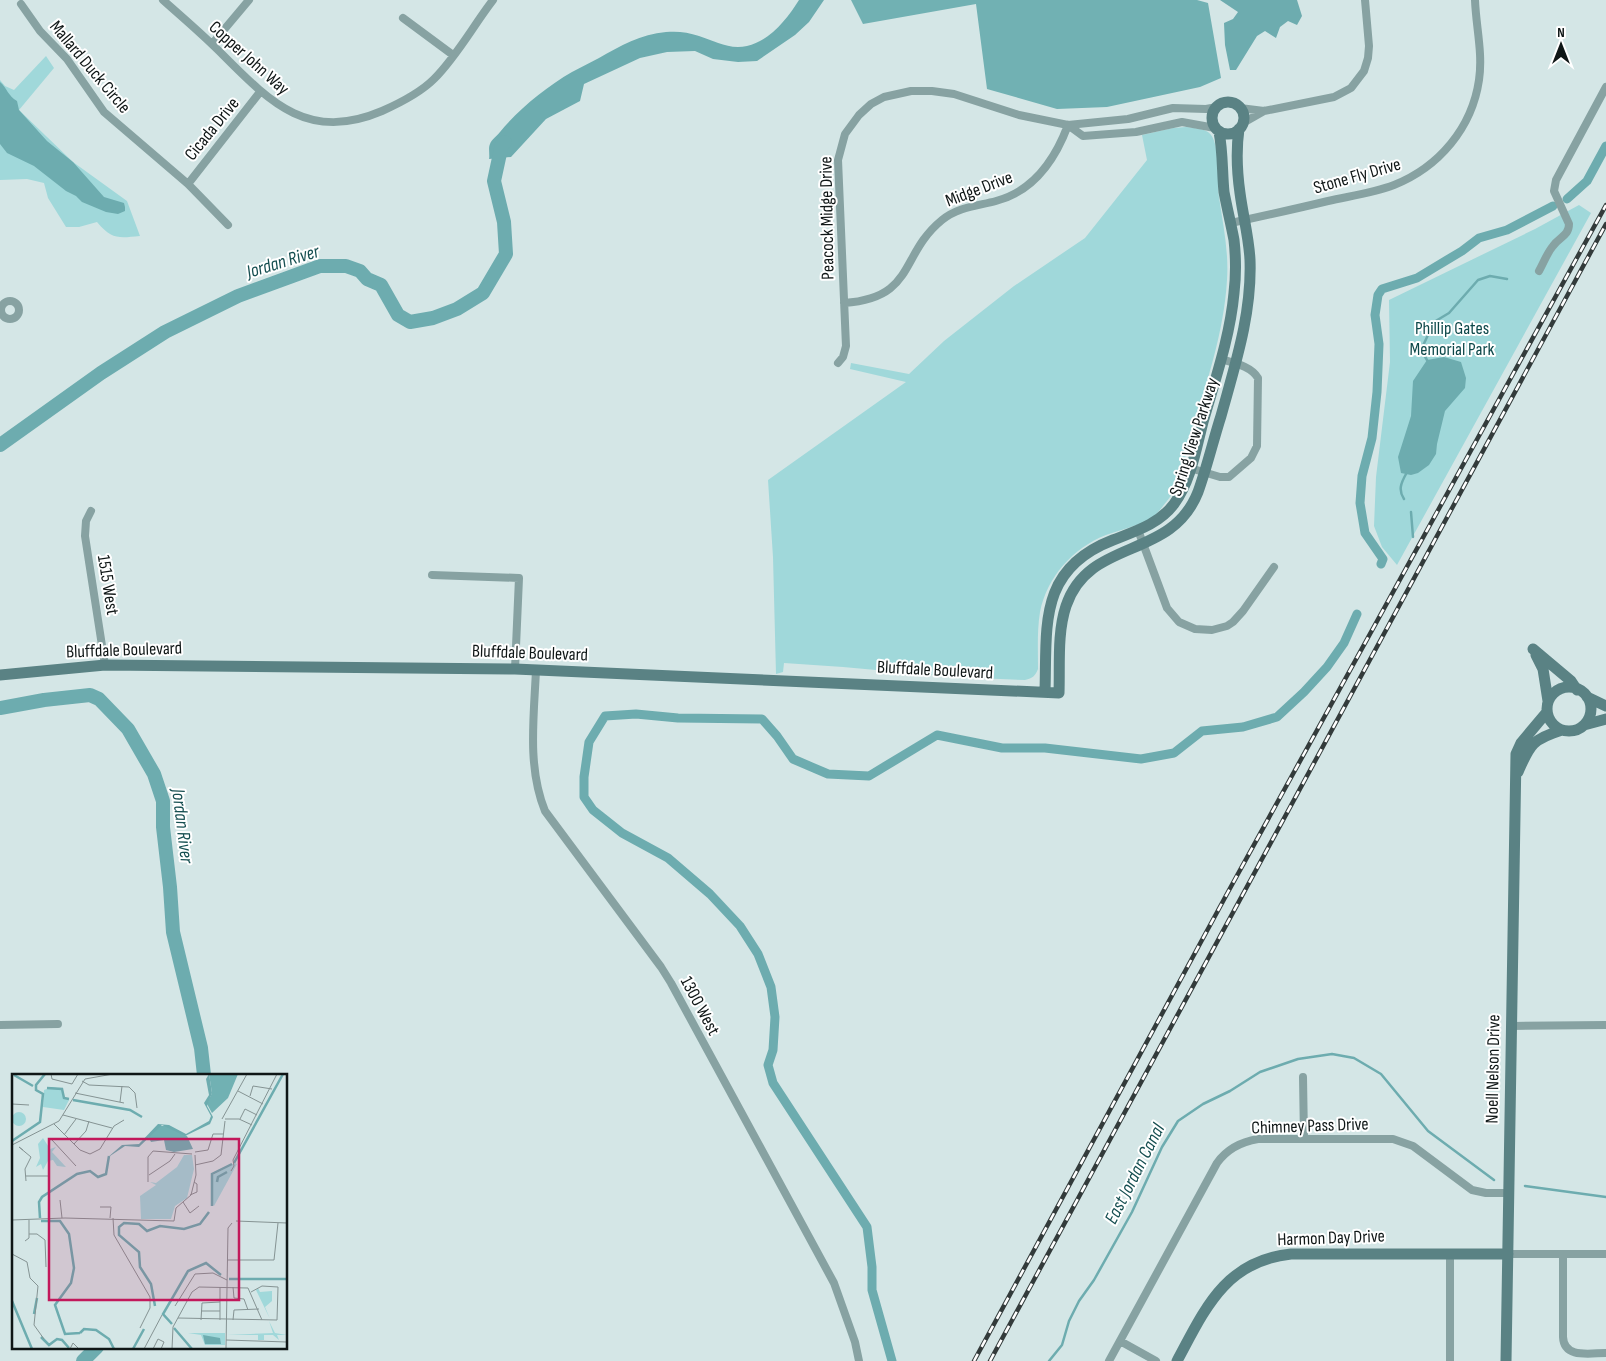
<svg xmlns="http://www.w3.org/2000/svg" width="1606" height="1361" viewBox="0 0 1606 1361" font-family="'Sofia Sans Condensed',sans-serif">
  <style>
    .green { fill: #a0d8da }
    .forest { fill: #71b1b3 }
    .water { fill: #6dacaf }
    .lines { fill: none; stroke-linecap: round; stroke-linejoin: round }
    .stream { stroke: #6dacaf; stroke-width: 2.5 }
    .canal { stroke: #6dacaf; stroke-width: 9 }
    .river { stroke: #6dacaf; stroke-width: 14 }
    .street { stroke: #87a2a2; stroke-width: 8 }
    .secondary { stroke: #5a8284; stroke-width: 11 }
    .rail-casing { stroke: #333b3b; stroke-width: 4.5 }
    .rail { stroke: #fff; stroke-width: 2.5; stroke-dasharray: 8; stroke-linecap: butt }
    .labels { text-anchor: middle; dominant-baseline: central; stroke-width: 4; stroke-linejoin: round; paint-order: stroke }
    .street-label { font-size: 18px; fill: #0f1616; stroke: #fff }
    .park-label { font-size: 18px; fill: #0d484a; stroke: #fff }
    .water-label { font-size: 19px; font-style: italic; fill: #164f51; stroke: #fff }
    .inset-river { fill: none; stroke: #6dacaf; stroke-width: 2.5 }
    .inset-road { fill: none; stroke: #859393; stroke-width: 1 }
    .view { fill: #c2185b; fill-opacity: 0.15; stroke: #c2185b; stroke-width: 2.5 }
    .inset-edge { fill: none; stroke: #0f1616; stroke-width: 2.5 }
  </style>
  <rect width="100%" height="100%" fill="#d4e6e6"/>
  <path class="green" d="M 46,56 L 54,68 L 19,110 L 73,162 L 127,201 L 140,236 C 119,238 112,240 97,222 L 79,227 L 66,227 L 48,198 L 44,183 L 27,179 L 0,180 L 0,80 L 5,86 L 14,90 Z
    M 1186,127 C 1193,128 1202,128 1208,132 C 1221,140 1217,182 1219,197 C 1223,225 1229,252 1227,280 C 1224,332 1207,380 1193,430 C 1187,450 1180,486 1167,501 C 1162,507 1156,516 1149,520 C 1136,526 1120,530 1106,535 C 1073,548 1047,577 1040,612 C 1037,631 1038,650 1038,669 C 1035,676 1033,678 1025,680 L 953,677 L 843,667 L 784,663 L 783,672 L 776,674 L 773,557 L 768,480 L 906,382 L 850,369 L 851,363 L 909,374 L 944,341 L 1014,286 L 1085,238 L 1147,160 L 1142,135 L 1173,128 Z
    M 1579,205 L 1591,213 L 1397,565 L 1382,547 L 1374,526 L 1376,477 L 1390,362 L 1389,300 L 1535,229 Z"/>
  <path class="forest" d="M 851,0 L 1197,0 L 1208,3 L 1221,78 L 1200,87 L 1107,107 L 1057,109 L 987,89 L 976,4 L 863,24 Z"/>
  <path class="water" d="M 799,0 L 824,0 L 809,22 L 795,35 L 757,61 L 738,62 L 713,59 L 695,51 L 667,52 L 640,58 L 584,84 L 580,101 L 546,119 L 511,157 L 489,159 C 490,155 488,148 490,144 C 491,140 497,136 500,132 C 519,109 546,87 572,72 C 581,67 590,63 599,58 C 620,46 641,34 666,32 C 677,31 688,32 699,36 C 715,41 729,50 747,46 C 770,41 787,19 799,0 Z
    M 1220,0 L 1297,0 L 1302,16 L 1297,25 L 1288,21 L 1280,27 L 1276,38 L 1265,31 L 1257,36 L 1236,70 L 1230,70 L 1225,45 L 1224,23 L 1233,19 L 1238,12 Z
    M 0,82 C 7,88 8,96 17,101 L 19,110 L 47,141 L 73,162 L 104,197 L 124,203 L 125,207 L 125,211 L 118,214 L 106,212 L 82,202 L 76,196 L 66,191 L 34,166 L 7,153 L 0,144 Z
    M 1444,357 L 1461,362 L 1466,378 L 1465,388 L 1445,411 L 1437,444 L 1436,454 L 1429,465 L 1418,473 L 1411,475 L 1401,473 L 1398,457 L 1411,416 L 1413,381 L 1427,360 Z"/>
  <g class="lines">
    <path class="stream" d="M 1427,360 L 1421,350 L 1434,322 L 1449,313 L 1478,280 L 1490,276 L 1507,279
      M 1404,499 C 1398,490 1401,483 1406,474
      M 1411,512 L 1413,537
      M 1525,1186 L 1606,1197
      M 1049,1361 L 1062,1345 L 1069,1321 L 1079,1301 L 1094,1280 L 1132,1212 L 1162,1147 L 1178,1121 L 1203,1104 L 1230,1091 L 1260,1072 L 1298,1059 L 1332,1054 L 1354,1058 L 1381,1074 L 1428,1131 L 1494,1180"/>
    <path class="canal" d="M 1567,199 L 1587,181 L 1606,146
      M 1381,564 L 1383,559 L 1365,533 L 1360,503 L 1362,476 L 1372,438 L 1377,392 L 1379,344 L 1375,315 L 1378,295 L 1382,289 L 1417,278 L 1462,251 L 1479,238 L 1507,230 L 1553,206
      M 892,1361 L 872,1290 L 872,1267 L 867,1227 L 773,1083 L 768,1065 L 773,1050 L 775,1017 L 771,987 L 758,954 L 740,926 L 710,894 L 668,858 L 622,833 L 593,810 L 584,797 L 584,777 L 589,742 L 605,716 L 636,714 L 678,718 L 762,719 L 777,736 L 793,759 L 828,774 L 869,776 L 937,735 L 1002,748 L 1045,748 L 1141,759 L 1174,753 L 1202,731 L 1243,727 L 1277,717 L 1304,692 L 1327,667 L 1344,643 L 1357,614"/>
    <path class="river" d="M 0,445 L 101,373 L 165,332 L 238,296 L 320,266 L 346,266 L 360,271 L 367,279 L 381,285 L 398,315 L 410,322 L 433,318 L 457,309 L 483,293 L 506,254 L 504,222 L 494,181 L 502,144 L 505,142
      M 0,708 L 44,700 L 90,695 L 99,699 L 128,729 L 154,774 L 163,801 L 163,827 L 170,887 L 173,932 L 201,1048 L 204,1075
      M 83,1361 L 97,1347"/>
    <path class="street" d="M 163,0 C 182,17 201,33 219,51 C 269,101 307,143 382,111 C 400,103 420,93 434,79 C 457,56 473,26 493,0
      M 21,4 L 40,31 L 67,59 L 104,112 L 188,184 L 228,225
      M 403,18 L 453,55
      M 212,44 L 249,0
      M 1240,108 L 1264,111 L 1334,97 L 1351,88 L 1364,71 L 1368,58 L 1369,46 L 1365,0
      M 1243,123 L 1264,111
      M 1068,125 L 1083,136 L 1136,132 L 1182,122 L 1215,128
      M 188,184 L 260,92
      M 1231,223 C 1263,216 1295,209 1328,201 C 1350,196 1373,193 1394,185 C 1439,167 1472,128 1479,80 C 1483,53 1476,27 1475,0
      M 1539,271 C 1544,262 1547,253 1553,246 C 1559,237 1569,236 1569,224 L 1554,191 L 1556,180 L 1606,87
      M1 310a9 9 0 1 1 18 0a9 9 0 1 1-18 0Z
      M 844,303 C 916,298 899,255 942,220 C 958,207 977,206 996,201 C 1034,191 1055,160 1068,125
      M 838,363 L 843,357 L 846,346 L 838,160 L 845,134 L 859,115 L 871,104 L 884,97 L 911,91 L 932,91 L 954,94 L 1019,115 L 1068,125 L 1128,119 L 1173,108 L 1206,109 L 1217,107
      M 1190,468 L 1220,477 L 1229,477 L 1251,458 L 1257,446 L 1258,378 C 1251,366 1234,363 1221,359
      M 91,511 L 86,521 L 85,536 L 105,665
      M 1138,530 L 1167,608 L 1179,622 L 1195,629 L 1212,630 L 1227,626 L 1233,622 L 1243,611 L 1274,567
      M 432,575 L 519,578 L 515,669
      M 536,670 C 534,716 527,767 545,811 L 661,967 L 671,983 L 834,1283 L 855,1342 L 859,1361
      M 0,1025 L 58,1024
      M 1512,1026 L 1606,1025
      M 1303,1077 L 1304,1139
      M 1508,1254 L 1606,1254
      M 1563,1254 L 1563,1337 C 1564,1359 1590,1353 1606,1353
      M 1120,1341 L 1156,1361
      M 1109,1361 L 1217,1163 C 1227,1149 1240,1142 1258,1139 L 1393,1139 L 1413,1146 L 1472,1190 L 1486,1193 L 1509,1193
      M 1450,1361 L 1450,1254"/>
    <path class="secondary" d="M1212 118a16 16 0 1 1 32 0a16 16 0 1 1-32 0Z
      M 1533,649 L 1571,681 L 1577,690
      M 1536,655 L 1543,669 L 1548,701
      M 0,675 L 105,665 L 515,669 L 1059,693 C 1060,665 1057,633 1066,606 C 1089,537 1171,561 1198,492 C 1207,467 1213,441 1221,416 C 1235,365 1252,314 1250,260 C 1249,238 1243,216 1240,193 C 1237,172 1236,150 1239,129
      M1547 709a22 22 0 1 1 44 0a22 22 0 1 1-44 0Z
      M 1045,692 C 1047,625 1038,569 1113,540 C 1136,531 1159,524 1174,504 C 1191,481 1196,449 1203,422 C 1215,380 1230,337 1234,293 C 1236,276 1236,258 1234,240 C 1231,224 1227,208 1224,192 C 1222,172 1223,152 1219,132
      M 1587,697 L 1606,706
      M 1584,725 L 1606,719
      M 1518,772 C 1530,744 1533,739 1562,730
      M 1177,1361 C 1205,1309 1225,1261 1291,1254 L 1508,1254
      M 1506,1361 L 1516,754 L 1521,743 L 1547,712"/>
    <g class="rail-casing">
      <path id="rail" d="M 974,1361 L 1228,892 L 1606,205
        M 990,1361 L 1606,224"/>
    </g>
    <use href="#rail" class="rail"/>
  </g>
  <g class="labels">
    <g class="street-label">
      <text transform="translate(249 58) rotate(42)">Copper John Way</text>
      <text transform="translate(90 67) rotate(50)">Mallard Duck Circle</text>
      <text transform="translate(212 129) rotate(-51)">Cicada Drive</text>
      <text transform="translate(1357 176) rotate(-16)">Stone Fly Drive</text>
      <text transform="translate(979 189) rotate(-21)">Midge Drive</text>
      <text transform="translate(827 218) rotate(-91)">Peacock Midge Drive</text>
      <text transform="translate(1194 437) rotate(-72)">Spring View Parkway</text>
      <text transform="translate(108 585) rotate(81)">1515 West</text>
      <text transform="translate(124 650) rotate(-2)">Bluffdale Boulevard</text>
      <text transform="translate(530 653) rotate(2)">Bluffdale Boulevard</text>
      <text transform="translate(935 670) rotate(3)">Bluffdale Boulevard</text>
      <text transform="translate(700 1006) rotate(62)">1300 West</text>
      <text transform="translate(1493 1069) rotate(-89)">Noell Nelson Drive</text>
      <text transform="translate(1310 1126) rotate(-2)">Chimney Pass Drive</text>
      <text transform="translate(1331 1238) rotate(-2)">Harmon Day Drive</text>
    </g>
    <g class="park-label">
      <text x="1452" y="328">Phillip Gates<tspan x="1452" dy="21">Memorial Park</tspan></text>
    </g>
    <g class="water-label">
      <text transform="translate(283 262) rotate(-17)">Jordan River</text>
      <text transform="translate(182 826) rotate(83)">Jordan River</text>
      <text transform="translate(1135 1174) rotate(-63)">East Jordan Canal</text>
    </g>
  </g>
  <g transform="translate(12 1074)">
    <rect width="275" height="275" fill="#d4e6e6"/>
    <path d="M 40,13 L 50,15 L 52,24 L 57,26 L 52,36 L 31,33 L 32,16 ZM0 45a7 7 0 1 1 14 0a7 7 0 1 1-14 0ZM 31,64 L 38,75 L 44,73 L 40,78 L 54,93 L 45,92 L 41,86 L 36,87 L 31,96 L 29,90 L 24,93 L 28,84 L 26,70 ZM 172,81 L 180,81 L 182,95 L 175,124 L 163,132 L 159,145 L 129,145 L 128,122 L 144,111 L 138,108 L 144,109 L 165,93 ZM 223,89 L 225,90 L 202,132 L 199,127 L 201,101 ZM 246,214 L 248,218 L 260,217 L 260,227 L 253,233 L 258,245 L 244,216 ZM 257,247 L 263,259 L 275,261 L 265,261 L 267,266 L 261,261 L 252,261 L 252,266 L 246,266 L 246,261 L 215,261 L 261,259 ZM 176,259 L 213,259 L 213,271 L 193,271 L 189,261 Z" fill="#a0d8da"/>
    <path d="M 197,0 L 226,0 L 216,24 L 200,39 L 195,30 L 200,19 ZM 147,52 L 154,52 L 175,62 L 181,75 L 162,78 L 154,76 L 152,66 L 139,68 L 136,62 Z" fill="#71b1b3"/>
    <path d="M 197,0 L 200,19 L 195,32 L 201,43 L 198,50 L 173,62 L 150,51 L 127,73 L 113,72 L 95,84 L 110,71 L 127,70 L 146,50 L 157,51 L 174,60 L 197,47 L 199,42 L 192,29 L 197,21 L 194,5 ZM 191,261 L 208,264 L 209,270 L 193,270 Z" fill="#6dacaf"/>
    <path class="inset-river" d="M 2,1 L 21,12M 35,14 L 50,15 L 52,24 L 57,25M 61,26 L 118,36 L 130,43M 0,67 L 28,48 L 31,20 L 24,16 L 24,11 L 33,0M 222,89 L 271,0M 205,108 L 206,103 L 215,98M 200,132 L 200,100 L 220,90M 28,144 L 27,128 L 30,123 L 65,100 L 78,97 L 86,103 L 94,100 L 97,82M 29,147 L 48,147 L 57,160 L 62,194 L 59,209 L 43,231 L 53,260 L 68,259M 217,205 L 275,205M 0,227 L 20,275M 143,232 L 139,210 L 128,193 L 127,178 L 107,161 L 107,153 L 112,149 L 127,150 L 135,157 L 148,152 L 172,155 L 188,150 L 197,138M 22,240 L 25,224M 160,250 L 151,240 L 176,197 L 194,189 L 209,201M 162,254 L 180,275M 68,259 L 72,255 L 84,256 L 97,265 L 102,275M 29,263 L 37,271 L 45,265 L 50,266 L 57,274M 121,275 L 132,255"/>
    <path class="inset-road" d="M 39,0 L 40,5 L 60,10 L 66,0M 70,7 L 77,11 L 117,13 L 123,19 L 125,34M 226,17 L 251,30M 63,19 L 112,29M 238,22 L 241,12 L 260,15M 108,28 L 110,12M 0,30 L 17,31M 51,41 L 100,54M 210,45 L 235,0M 213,45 L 227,45 L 240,51M 228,45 L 233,35 L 245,41M 42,50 L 68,76 L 78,80 L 88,75 L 102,52 L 112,46M 52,61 L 64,45M 40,66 L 64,92M 62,70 L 74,57 L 77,47M 0,71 L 47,47 L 73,5 L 101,0M 11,76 L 7,73 L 19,83 L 13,95 L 14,107M 183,78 L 196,76 L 201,60 L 211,60M 183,91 L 201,87 L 209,81 L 213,47M 219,97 L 222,92 L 221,86 L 265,0M 137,101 L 158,87 L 163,80M 14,102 L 37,102M 136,108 L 136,83 L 141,77 L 180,80M 178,121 L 185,118 L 185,110 L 182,108M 48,126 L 50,144M 171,128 L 178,139 L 187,132M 88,133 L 99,133 L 98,144M 101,144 L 102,161 L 138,223 L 138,234 L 128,254M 0,146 L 53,144 L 162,147 L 164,134 L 179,121 L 184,101 L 183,81M 224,147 L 275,149M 17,160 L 25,160 L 33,166 L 34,193M 13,167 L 17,164 L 17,146M 0,180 L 15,188 L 18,204 L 26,212 L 22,251 L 32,265M 215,186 L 262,186 L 266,149M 221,213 L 222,224 L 232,225 L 236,236M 163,232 L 183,200 L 201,199 L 215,206M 189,237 L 208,237M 166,244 L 265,246 L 266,213 L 250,212 L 239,218M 189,246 L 190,229 L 208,228M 208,246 L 208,213M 221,246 L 222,236 L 247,235M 214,266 L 275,268M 58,275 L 61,269 L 67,275M 132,275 L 150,241M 141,275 L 146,265 L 152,268 L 149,275M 160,275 L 161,253 L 180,218 L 187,213 L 236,214 L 250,246M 214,275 L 216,154 L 220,149"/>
    <path class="view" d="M 37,65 L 227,65 L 227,226 L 37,226 Z"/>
    <rect width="275" height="275" class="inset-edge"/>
  </g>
  <g transform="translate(1561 45)" stroke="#ffffff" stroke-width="4" paint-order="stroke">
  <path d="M0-4L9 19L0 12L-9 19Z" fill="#0f1616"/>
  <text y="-8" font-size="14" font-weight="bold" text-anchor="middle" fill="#0f1616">N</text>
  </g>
</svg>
